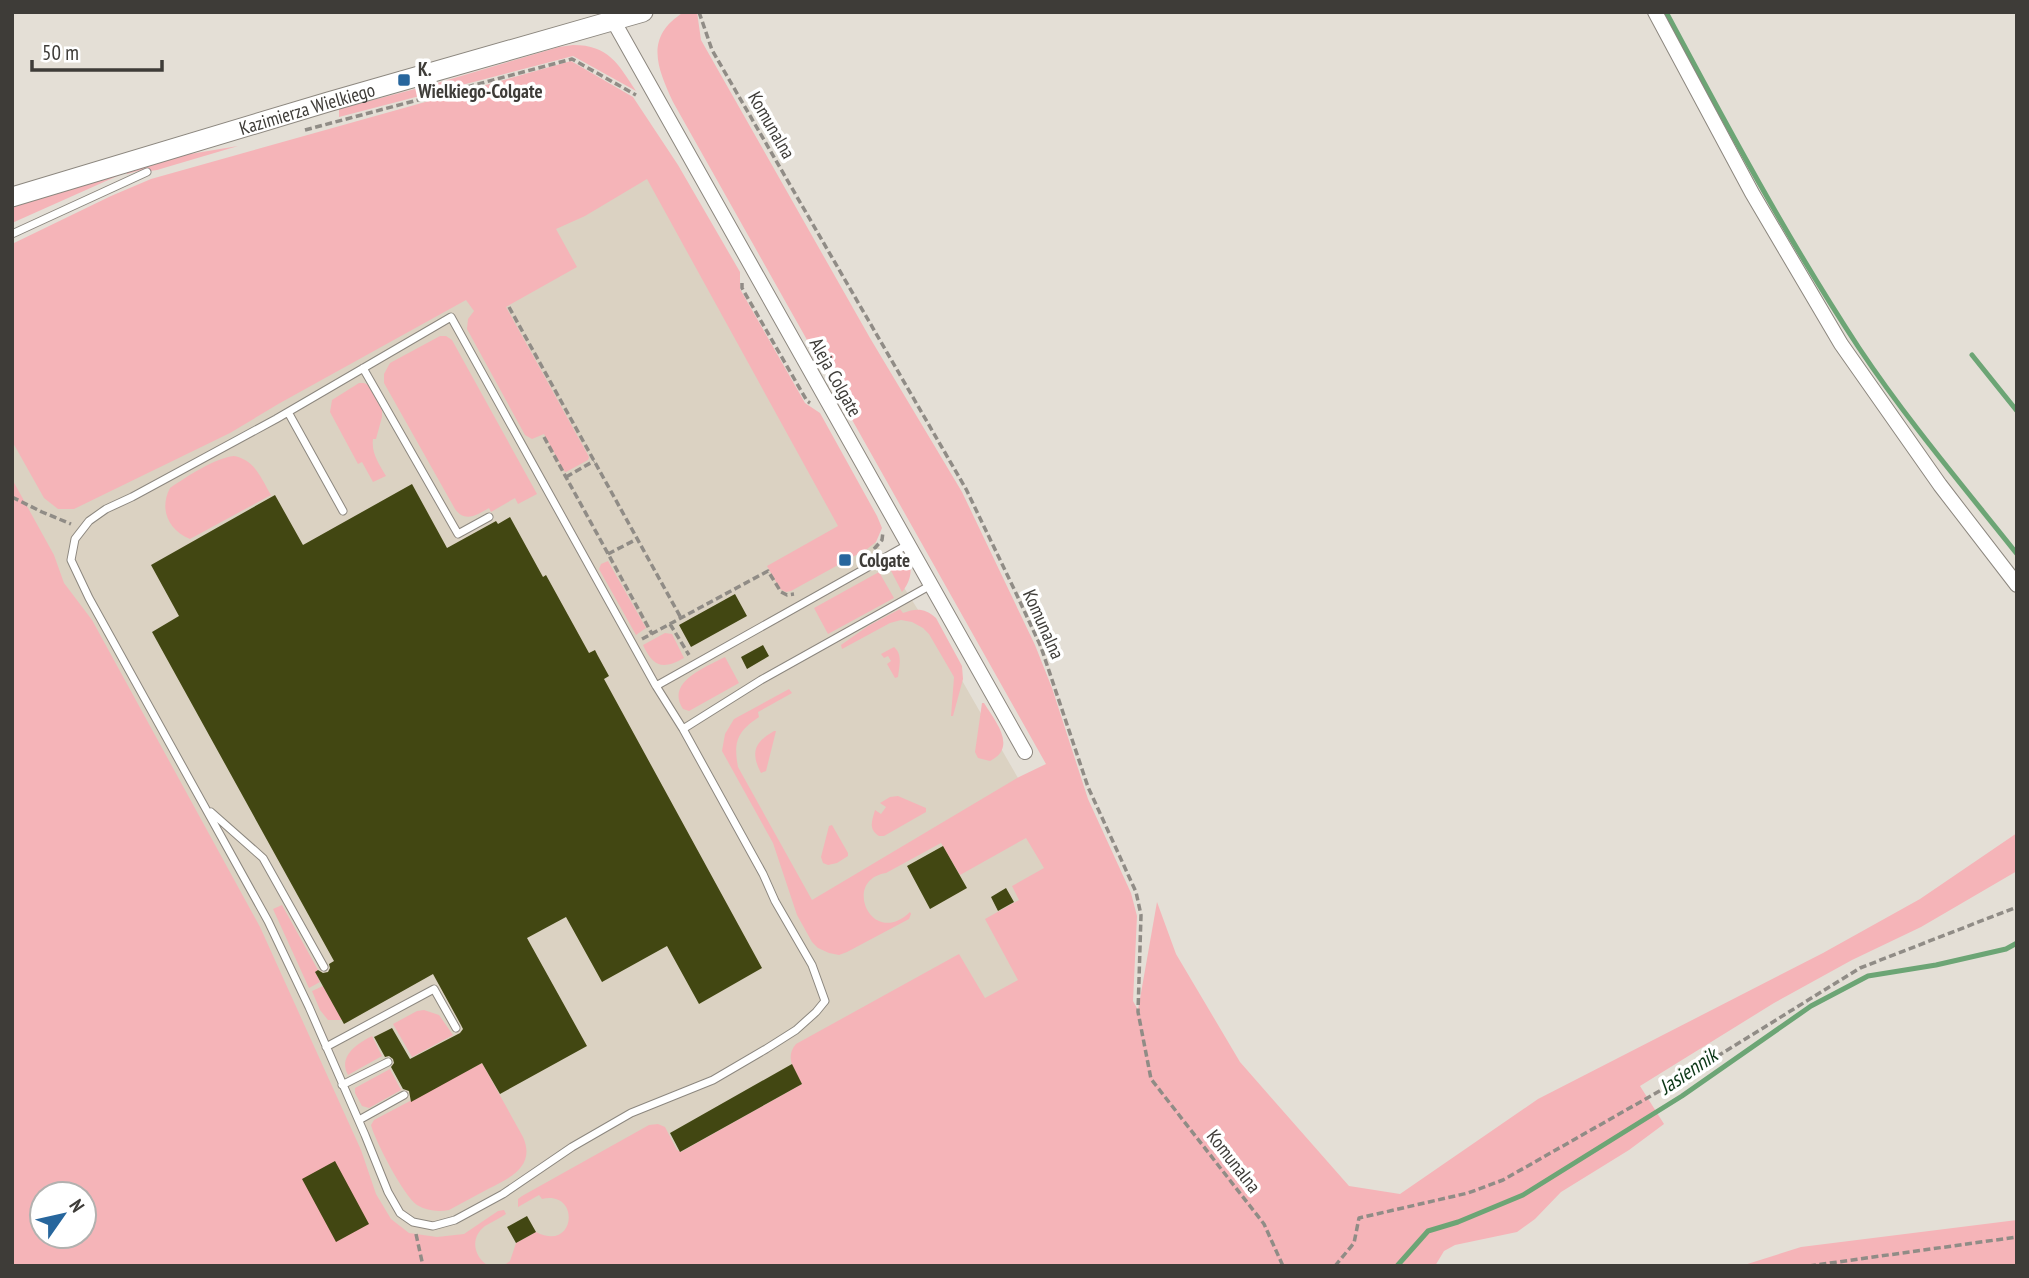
<svg xmlns="http://www.w3.org/2000/svg" width="2029" height="1278" viewBox="0 0 2029 1278" font-family="'PT Sans Narrow',sans-serif">
  <style>
    .built { fill: #dbd2c2; fill-rule: evenodd }
    .green { fill: #f5b4b8; fill-rule: evenodd }
    .lines { fill: none; stroke-linecap: round; stroke-linejoin: round }
    .stream { stroke: #6ca575; stroke-width: 5 }
    .building { fill: #424712 }
    .lane-casing { stroke: #8c877f; stroke-width: 9 }
    .street-casing { stroke: #8c877f; stroke-width: 16 }
    .secondary-casing { stroke: #8c877f; stroke-width: 21 }
    .path { stroke: #908c86; stroke-width: 3.5; stroke-dasharray: 7 3.5; stroke-linecap: butt }
    .lane { stroke: #fff; stroke-width: 7 }
    .street { stroke: #fff; stroke-width: 14 }
    .secondary { stroke: #fff; stroke-width: 19 }
    .poi-dot { fill: #27669d; stroke: #fff; stroke-width: 2.5 }
    .labels { text-anchor: middle; dominant-baseline: central; stroke-width: 7; stroke-linejoin: round; paint-order: stroke }
    .poi-label { font-size: 19px; font-weight: bold; fill: #3e3c38; stroke: #fff; text-anchor: start }
    .street-label { font-size: 19px; fill: #3e3c38; stroke: #fff }
    .water-label { font-size: 21px; font-style: italic; fill: #0b3716; stroke: #fff }
  </style>
  <rect width="100%" height="100%" fill="#e4dfd6"/>
  <path class="built" d="M 628,113 L 850,502 L 956,670 L 1112,942 L 555,1266 L 12,1266 L 12,257 ZM 42,1194 L 84,1194 L 84,1236 L 42,1236 Z"/>
  <path class="green" d="M 684,12 L 697,12 L 701,40 L 870,338 L 962,492 L 1035,645 L 1052,688 L 1088,799 L 1131,893 L 1137,916 L 1133,1001 L 1138,1010 L 1157,902 L 1176,954 L 1240,1062 L 1349,1186 L 1400,1194 L 1538,1099 L 1823,953 L 1920,899 L 2017,833 L 2017,871 L 1921,927 L 1852,960 L 1774,1003 L 1640,1086 L 1664,1124 L 1629,1150 L 1561,1192 L 1535,1219 L 1517,1232 L 1455,1245 L 1444,1251 L 1435,1266 L 503,1266 L 510,1261 L 516,1243 L 536,1232 C 576,1253 581,1190 542,1199 L 539,1195 L 518,1207 L 518,1199 L 522,1196 L 649,1125 L 658,1124 L 665,1127 L 677,1150 L 681,1152 L 802,1084 C 795,1070 784,1058 796,1044 L 959,954 L 985,998 L 1018,980 L 985,919 L 1019,900 L 1012,886 L 1044,868 L 1026,838 L 960,875 L 941,843 L 886,873 C 841,880 872,949 910,912 L 911,914 L 909,919 L 847,952 L 839,955 L 829,953 L 818,948 L 812,942 L 797,915 L 773,843 L 722,751 L 725,734 L 734,719 L 789,689 L 792,693 L 758,712 L 759,717 C 738,731 733,741 738,767 L 812,900 L 1019,777 L 1046,764 L 673,102 C 657,67 644,37 684,12 Z
    M 573,45 C 609,45 618,64 636,91 L 573,56 L 339,117 L 339,109 L 434,84 L 559,47 Z
    M 571,61 L 633,97 L 678,165 L 740,272 L 740,289 L 805,403 L 820,413 L 877,516 L 882,528 L 876,542 L 867,549 L 791,591 L 786,592 L 780,589 L 767,566 L 838,526 L 647,179 L 585,216 L 556,229 L 577,267 L 506,307 L 589,457 L 588,460 L 566,472 L 564,471 L 544,434 L 532,439 L 525,435 L 467,329 L 468,319 L 474,311 L 466,300 L 280,403 L 230,433 L 74,509 L 58,509 L 44,498 L 12,441 L 12,244 L 111,196 L 151,179 Z
    M 238,146 L 157,170 L 150,171 L 148,168 L 127,174 L 126,171 L 184,155 Z
    M 124,173 L 12,223 L 12,206 Z
    M 440,336 L 446,336 L 452,340 L 537,494 L 518,504 L 515,498 L 491,512 L 489,508 C 477,515 465,523 455,509 L 384,383 L 384,374 L 390,363 Z
    M 359,383 L 364,383 L 368,385 L 382,410 L 382,417 L 376,439 L 373,439 C 371,453 379,464 386,476 L 373,482 L 362,462 L 358,464 L 330,412 L 332,400 Z
    M 234,456 C 255,460 261,478 271,495 L 190,539 C 168,530 159,509 170,488 C 186,477 215,458 234,456 Z
    M 12,479 L 54,555 L 64,583 L 92,620 L 260,927 L 361,1150 L 376,1194 L 391,1219 L 409,1233 L 437,1237 L 464,1234 L 498,1211 L 504,1210 L 506,1214 C 500,1218 492,1222 485,1226 C 470,1237 473,1257 489,1266 L 12,1266 ZM 42,1194 L 84,1194 L 84,1236 L 42,1236 Z
    M 907,558 C 914,569 910,582 902,592 L 889,567 Z
    M 608,561 L 646,628 L 636,635 L 599,569 L 601,564 Z
    M 879,572 L 894,598 L 828,634 L 814,608 Z
    M 900,609 L 903,613 C 916,608 925,608 936,618 L 962,666 L 963,679 L 953,716 L 951,716 L 954,677 L 929,634 L 923,628 L 912,622 L 901,620 L 890,623 L 842,649 L 841,645 L 868,626 Z
    M 665,633 L 672,634 L 684,658 C 663,670 653,667 643,645 Z
    M 894,647 C 903,654 899,667 898,677 L 895,678 L 887,664 L 891,661 L 888,656 L 884,658 L 881,654 Z
    M 725,657 L 739,683 L 689,711 L 683,709 C 665,682 706,667 725,657 Z
    M 982,703 L 984,703 C 995,721 1018,747 990,761 L 978,758 L 975,752 Z
    M 774,731 L 776,731 L 766,771 L 761,773 C 750,752 755,742 774,731 Z
    M 898,796 L 926,808 L 926,812 L 884,836 L 879,836 C 868,829 872,821 875,810 L 881,814 L 886,807 L 880,803 L 890,797 Z
    M 832,825 L 848,853 L 848,856 L 837,863 L 828,865 L 823,863 L 821,857 L 829,826 Z
    M 282,905 L 318,970 L 315,972 L 320,982 L 309,988 L 273,909 Z
    M 323,986 L 342,1020 L 328,1020 L 320,1010 L 312,991 Z
    M 424,1010 L 439,1015 L 453,1035 L 412,1057 L 393,1024 L 417,1011 Z
    M 372,1036 L 382,1056 L 348,1075 C 338,1057 356,1044 372,1036 Z
    M 482,1063 L 523,1137 C 536,1166 510,1178 488,1189 C 475,1196 462,1203 449,1210 C 438,1212 427,1211 417,1205 C 404,1196 375,1141 371,1125 L 374,1120 Z
    M 390,1069 L 401,1090 L 369,1108 L 362,1106 L 355,1093 L 355,1088 Z
    M 2017,1220 L 2017,1266 L 1741,1266 L 1801,1247 Z"/>
  <g class="lines">
    <path class="stream" d="M 1666,12 C 1727,126 1788,240 1859,348 C 1907,420 1963,486 2017,554
      M 1972,355 L 2017,411
      M 1397,1266 L 1428,1231 L 1458,1222 L 1523,1195 L 1682,1096 L 1811,1006 L 1868,976 L 1936,965 L 2006,949 L 2017,943"/>
  </g>
  <path class="building" d="M 412,484 L 447,548 L 496,521 L 498,524 L 510,517 L 543,577 L 546,575 L 589,653 L 595,650 L 598,656 L 609,676 L 604,679 L 762,968 L 699,1004 L 667,946 L 602,982 L 566,917 L 527,938 L 587,1046 L 500,1094 L 482,1063 L 411,1102 L 409,1091 L 403,1089 L 391,1067 L 394,1063 L 393,1059 L 389,1056 L 385,1057 L 374,1037 L 392,1028 L 410,1059 L 460,1033 L 463,1029 L 461,1025 L 433,974 L 344,1024 L 315,972 L 318,970 L 323,973 L 328,972 L 330,968 L 329,964 L 334,961 L 152,632 L 179,616 L 151,565 L 275,495 L 303,545 Z
    M 735,594 L 747,616 L 691,647 L 679,625 Z
    M 763,645 L 769,656 L 747,669 L 741,657 Z
    M 943,846 L 967,888 L 930,909 L 907,866 Z
    M 1006,888 L 1014,902 L 998,911 L 991,897 Z
    M 792,1064 L 802,1084 L 680,1152 L 670,1133 Z
    M 335,1161 L 369,1224 L 336,1242 L 302,1179 Z
    M 527,1216 L 536,1232 L 516,1243 L 507,1227 Z"/>
  <g class="lines">
    <g class="lane-casing">
      <path id="lane" d="M 12,234 L 147,172
        M 363,368 L 458,534 L 489,517
        M 288,412 L 343,511
        M 656,686 L 451,317 L 276,419 L 132,497 L 106,509 L 89,521 L 75,539 L 71,560 L 89,598 L 268,921 L 309,1007 L 365,1135 L 388,1192 L 400,1213 L 413,1222 L 433,1226 L 455,1220 L 503,1194 L 572,1147 L 631,1113 L 713,1080 L 766,1049 L 796,1030 L 816,1012 L 825,1001 L 812,965 L 775,901 L 763,874 L 683,729 L 656,686 L 909,544
        M 683,729 L 761,680 L 931,585
        M 211,812 L 263,858 L 324,967
        M 326,1047 L 434,989 L 456,1028
        M 342,1085 L 388,1062
        M 359,1120 L 404,1095"/>
    </g>
    <g class="street-casing">
      <path id="street" d="M 1655,12 L 1752,193 L 1841,344 L 1940,485 L 2017,585
        M 614,22 L 1025,752"/>
    </g>
    <g class="secondary-casing">
      <g id="secondary">
        <path id="s1" d="M 12,197 L 328,102 L 643,12"/>
      </g>
    </g>
    <path class="path" d="M 699,12 L 712,50 L 966,489 L 1015,591 L 1041,647 L 1088,787 L 1136,892 L 1141,915 L 1138,1012 L 1151,1079 L 1264,1224 L 1283,1266
      M 305,130 L 572,59 L 636,95
      M 742,283 L 742,288 L 807,401 L 810,403
      M 509,307 L 681,618
      M 544,437 L 652,634
      M 566,477 L 594,461
      M 12,497 L 42,512 L 71,524
      M 874,549 L 882,540 L 883,532
      M 608,554 L 637,539
      M 670,624 L 689,655
      M 642,639 L 768,571 L 781,592 L 787,595 L 794,594
      M 416,1234 L 423,1266
      M 1335,1266 L 1354,1243 L 1359,1218 L 1468,1193 L 1503,1180 L 1679,1080 L 1860,968 L 2017,907
      M 1809,1266 L 2017,1237"/>
    <use href="#lane" class="lane"/>
    <use href="#street" class="street"/>
    <use href="#secondary" class="secondary"/>
  </g>
  <g class="poi-dot">
    <rect x="397" y="73" width="14" height="14" rx="3.5"/>
    <rect x="838" y="553" width="14" height="14" rx="3.5"/>
  </g>
  <g class="labels">
    <g class="poi-label">
      <text x="418" y="69">K.<tspan x="418" dy="22">Wielkiego-Colgate</tspan></text>
      <text x="859" y="560">Colgate</text>
    </g>
    <g class="street-label">
      <text stroke="none"><textPath href="#s1" startOffset="308">Kazimierza Wielkiego</textPath></text>
      <text transform="translate(772 125) rotate(60)">Komunalna</text>
      <text transform="translate(836 377) rotate(61)">Aleja Colgate</text>
      <text transform="translate(1044 624) rotate(66)">Komunalna</text>
      <text transform="translate(1234 1161) rotate(52)">Komunalna</text>
    </g>
    <g class="water-label">
      <text transform="translate(1688 1071) rotate(-34)">Jasiennik</text>
    </g>
  </g>
  <rect width="2029" height="1278" fill="none" stroke="#3e3c38" stroke-width="28"/>
  <g transform="translate(63 1215) rotate(56)"><circle r="33" fill="#ffffff" stroke="#b2b1af" stroke-width="2"/>
  <path d="M0-5L12 26L0 18L-12 26Z" fill="#27669d"/>
  <text y="-10" font-size="19" font-weight="bold" text-anchor="middle" fill="#3e3c38">N</text>
  </g>
  <path d="M32 60v10h130v-10" fill="none" stroke="#3e3c38" stroke-width="3.5"/>
  <text x="42" y="60" font-size="21" fill="#3e3c38" stroke="#ffffff" stroke-width="5" paint-order="stroke">50 m</text>
</svg>
